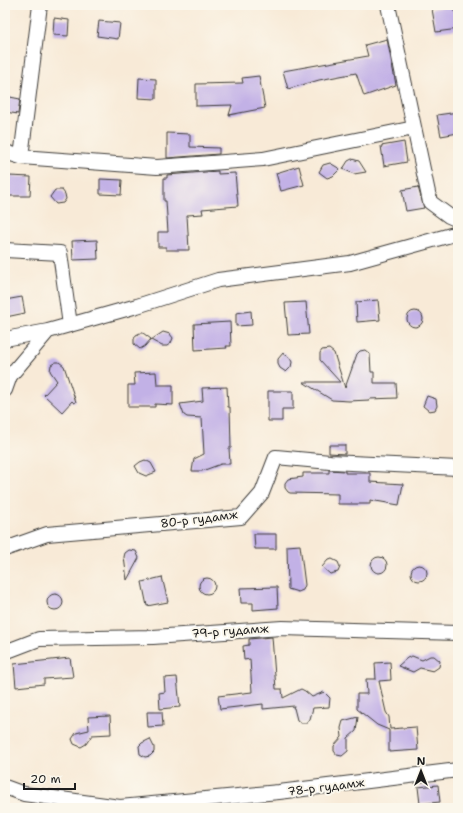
<svg xmlns="http://www.w3.org/2000/svg" width="463" height="813" viewBox="0 0 463 813" font-family="'Shantell Sans',sans-serif">
  <style>
    .building { fill: #c2b1e6 }
    .lines { fill: none; stroke-linecap: round; stroke-linejoin: round }
    .minor-casing { stroke: #3d3b38; stroke-width: 16 }
    .minor { stroke: #fff; stroke-width: 14 }
    .labels { text-anchor: middle; dominant-baseline: central; stroke-width: 4; stroke-linejoin: round; paint-order: stroke }
    .street-label { font-size: 12px; fill: #1c1c1c; stroke: #fbf7ec }
  </style>
  <rect width="100%" height="100%" fill="#fbf7ec"/>
  <filter id="ink" filterUnits="userSpaceOnUse"><feTurbulence type="fractalNoise" baseFrequency=".025" numOctaves="2"/><feDisplacementMap in="SourceGraphic" scale="8" xChannelSelector="R" yChannelSelector="G"/><feConvolveMatrix kernelMatrix="1 2 1 2 8 2 1 2 1" color-interpolation-filters="sRGB"/></filter>
  <filter id="wash" filterUnits="userSpaceOnUse"><feTurbulence type="fractalNoise" baseFrequency=".012" numOctaves="4" result="noise"/><feDisplacementMap in="SourceGraphic" scale="16" xChannelSelector="R" yChannelSelector="G"/><feGaussianBlur stdDeviation="0.9" result="paint"/><feColorMatrix in="noise" values="0 0 0 0 0 0 0 0 0 0 0 0 0 0 0 0 0 1.4 0 .05"/><feComposite in="paint" operator="in"/></filter>
  <g filter="url(#wash)">
    <rect width="100%" height="100%" fill="#f8ead7"/>
    <g id="blocks">
      <path class="building" d="M 454,5 L 458,29 L 436,32 L 432,9 Z
        M 54,18 L 69,20 L 68,36 L 53,35 Z
        M 99,21 L 120,23 L 118,39 L 97,36 Z
        M 387,39 L 396,85 L 364,96 L 356,73 L 319,80 L 288,89 L 283,71 L 368,56 L 365,45 Z
        M 259,76 L 265,108 L 229,115 L 232,105 L 196,106 L 196,84 L 243,83 L 242,78 Z
        M 139,78 L 156,79 L 156,99 L 138,98 Z
        M 5,96 L 20,99 L 18,114 L 5,112 Z
        M 458,112 L 458,133 L 441,136 L 437,115 Z
        M 167,133 L 190,134 L 190,147 L 219,148 L 219,154 L 167,158 Z
        M 404,142 L 407,162 L 384,166 L 381,146 Z
        M 352,159 L 359,161 L 366,172 L 354,174 L 343,169 L 348,161 Z
        M 330,163 L 340,169 L 333,176 L 327,178 L 319,172 L 323,165 Z
        M 299,166 L 304,185 L 281,191 L 276,173 Z
        M 218,171 L 218,174 L 235,173 L 238,206 L 202,209 L 203,214 L 187,215 L 189,250 L 166,250 L 166,247 L 158,247 L 158,232 L 168,232 L 166,201 L 164,201 L 164,178 L 167,178 L 167,175 Z
        M 9,176 L 31,177 L 30,196 L 8,196 Z
        M 100,179 L 122,180 L 121,195 L 100,194 Z
        M 418,187 L 424,208 L 406,211 L 402,190 Z
        M 55,190 L 62,190 L 65,194 L 66,199 L 63,203 L 56,204 L 50,197 Z
        M 97,240 L 98,259 L 73,260 L 72,241 Z
        M 22,297 L 25,313 L 6,317 L 5,300 Z
        M 378,300 L 380,320 L 357,322 L 356,302 Z
        M 306,302 L 309,334 L 288,335 L 285,303 Z
        M407 319a8 8 0 1 1 16 0a8 8 0 1 1-16 0Z
        M 251,311 L 252,325 L 236,326 L 236,313 Z
        M 230,322 L 231,346 L 226,346 L 227,348 L 195,350 L 194,324 Z
        M 163,332 L 170,334 L 173,338 L 171,343 L 167,346 L 162,346 L 151,340 Z
        M 140,333 L 143,333 L 151,339 L 145,346 L 140,349 L 134,344 L 134,339 L 136,335 Z
        M 329,349 L 334,353 L 345,388 L 357,354 L 360,351 L 365,350 L 370,354 L 371,372 L 374,372 L 374,383 L 396,383 L 397,398 L 369,399 L 369,400 L 349,401 L 332,400 L 303,382 L 340,382 L 320,360 L 320,353 L 322,350 Z
        M 283,353 L 290,358 L 292,362 L 291,367 L 286,372 L 280,368 L 278,364 L 278,359 Z
        M 56,362 L 59,362 L 64,366 L 76,402 L 74,403 L 72,401 L 62,412 L 44,395 L 57,381 L 50,371 L 51,365 Z
        M 156,372 L 157,385 L 173,385 L 173,405 L 155,404 L 155,407 L 128,407 L 128,385 L 135,385 L 134,373 Z
        M 227,387 L 228,407 L 230,407 L 231,448 L 229,448 L 230,464 L 221,464 L 202,471 L 192,471 L 194,459 L 204,454 L 202,418 L 187,417 L 184,415 L 180,404 L 203,401 L 202,388 Z
        M 268,391 L 293,391 L 293,409 L 282,409 L 282,421 L 268,421 Z
        M 427,396 L 436,399 L 437,406 L 435,410 L 429,411 L 423,406 Z
        M 329,445 L 345,445 L 345,454 L 329,453 Z
        M 145,460 L 151,463 L 156,472 L 146,476 L 139,473 L 135,466 L 140,462 Z
        M 329,470 L 345,471 L 345,473 L 370,473 L 370,482 L 403,484 L 399,505 L 370,500 L 370,504 L 338,504 L 338,494 L 290,493 L 288,492 L 285,488 L 285,483 L 288,479 L 303,477 L 303,473 L 329,473 Z
        M 254,534 L 276,534 L 276,549 L 255,549 Z
        M 300,545 L 305,585 L 303,590 L 298,592 L 288,589 L 287,546 Z
        M 129,550 L 136,551 L 139,558 L 127,580 L 124,557 L 125,553 Z
        M371 565a8 8 0 1 1 16 0a8 8 0 1 1-16 0Z
        M 332,559 L 338,562 L 340,567 L 338,572 L 330,574 L 322,567 L 328,560 Z
        M411 573a8 8 0 1 1 16 0a8 8 0 1 1-16 0Z
        M 162,577 L 168,602 L 147,606 L 142,582 Z
        M199 586a8 8 0 1 1 16 0a8 8 0 1 1-16 0Z
        M 277,587 L 278,608 L 253,610 L 253,603 L 241,603 L 240,588 Z
        M47 602a8 8 0 1 1 16 0a8 8 0 1 1-16 0Z
        M 272,637 L 276,689 L 282,689 L 283,698 L 301,689 L 305,691 L 312,697 L 324,692 L 330,698 L 329,707 L 313,708 L 310,719 L 307,723 L 301,723 L 297,720 L 294,708 L 293,708 L 294,706 L 263,709 L 263,704 L 220,709 L 218,696 L 252,692 L 250,659 L 244,660 L 243,646 L 249,645 L 249,639 Z
        M 412,656 L 422,660 L 430,656 L 434,656 L 440,661 L 439,667 L 433,671 L 420,668 L 413,672 L 398,666 L 407,658 Z
        M 70,658 L 73,677 L 44,679 L 44,684 L 16,687 L 14,664 Z
        M 390,662 L 391,680 L 379,681 L 386,712 L 389,717 L 390,729 L 416,727 L 418,750 L 389,752 L 389,730 L 377,725 L 357,709 L 357,694 L 367,694 L 366,679 L 376,679 L 375,663 Z
        M 177,677 L 180,707 L 160,709 L 159,693 L 165,692 L 164,678 Z
        M 147,712 L 162,712 L 163,726 L 148,727 Z
        M 110,716 L 111,734 L 92,735 L 86,744 L 81,747 L 74,744 L 72,739 L 76,733 L 89,730 L 88,717 Z
        M 358,717 L 356,731 L 348,738 L 348,751 L 342,756 L 337,755 L 334,751 L 334,746 L 342,737 L 341,728 L 343,721 Z
        M 150,739 L 154,747 L 154,752 L 150,756 L 145,757 L 140,754 L 139,746 L 142,743 Z
        M 438,785 L 440,802 L 420,804 L 418,787 Z"/>
    </g>
  </g>
  <g filter="url(#ink)">
    <use href="#blocks" fill-opacity="0" stroke="#3d3b38" stroke-width="1"/>
    <g class="lines">
      <g class="minor-casing">
        <path id="minor" d="M 388,5 L 430,202 L 449,216 L 458,220
          M 5,152 L 21,157 L 157,167 L 263,159 L 414,128
          M 21,157 L 40,5
          M 5,250 L 60,253 L 70,325
          M 5,339 L 48,331
          M 5,390 L 10,376 L 48,331 L 137,306 L 218,280 L 350,263 L 458,233
          M 5,549 L 47,534 L 241,517 L 262,493 L 276,457 L 330,462 L 458,468
          M 5,652 L 39,639 L 153,637 L 282,628 L 458,633
          M 5,787 L 24,794 L 120,807 L 279,792 L 458,770"/>
      </g>
      <use href="#minor" class="minor"/>
    </g>
  </g>
  <g class="labels">
    <g class="street-label">
      <text transform="translate(199 519) rotate(-7)">80-р гудамж</text>
      <text transform="translate(230 631) rotate(-4)">79-р гудамж</text>
      <text transform="translate(326 787) rotate(-7)">78-р гудамж</text>
    </g>
  </g>
  <rect width="463" height="813" fill="none" stroke="#fbf7ec" stroke-width="20"/>
  <g transform="translate(421 771)" stroke="#fbf7ec" stroke-width="3" paint-order="stroke">
  <path d="M0-3L7 15L0 10L-7 15Z" fill="#1c1c1c"/>
  <text y="-6" font-size="11" font-weight="bold" text-anchor="middle" fill="#1c1c1c">N</text>
  </g>
  <path d="M24 783v6h51v-6" fill="none" stroke="#1c1c1c" stroke-width="2"/>
  <text x="30" y="783" font-size="12" fill="#1c1c1c" stroke="#fbf7ec" stroke-width="3" paint-order="stroke">20 m</text>
</svg>
